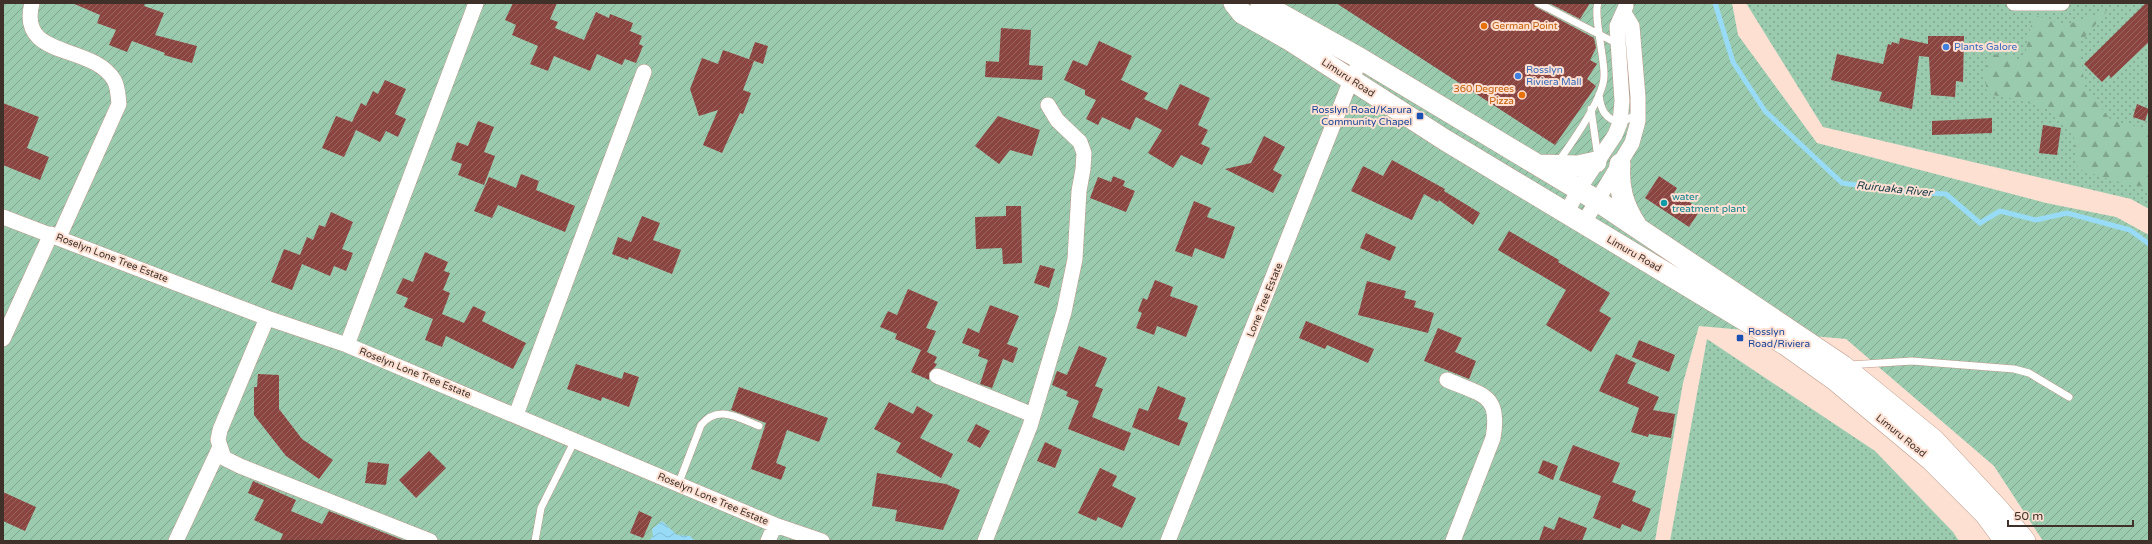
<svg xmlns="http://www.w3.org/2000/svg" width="2152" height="544" viewBox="0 0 2152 544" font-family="'Varela Round',sans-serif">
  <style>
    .grass { fill: url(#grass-dots) }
    .forest { fill: url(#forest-firs) }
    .garden { fill: url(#garden-furrows) }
    .water { fill: url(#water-waves) }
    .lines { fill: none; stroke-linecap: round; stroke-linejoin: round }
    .stream { stroke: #98dbf6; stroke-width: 5 }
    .building { fill: url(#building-hatch) }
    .service-casing { stroke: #bb9a89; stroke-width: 8 }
    .minor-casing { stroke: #bb9a89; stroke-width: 16 }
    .secondary-casing { stroke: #bb9a89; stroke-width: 22 }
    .service { stroke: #fff; stroke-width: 7 }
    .minor { stroke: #fff; stroke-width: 15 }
    .secondary { stroke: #fff; stroke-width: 21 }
    .food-dot { fill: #e8710a; stroke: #fde0d2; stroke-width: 1.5 }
    .shop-dot { fill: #3f7fe0; stroke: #fde0d2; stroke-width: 1.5 }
    .transit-dot { fill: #1a4fb4; stroke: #fde0d2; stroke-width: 1.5 }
    .culture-dot { fill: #0f9aa8; stroke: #fde0d2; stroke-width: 1.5 }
    .labels { text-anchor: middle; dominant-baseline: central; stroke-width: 4; stroke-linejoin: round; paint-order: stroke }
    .food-label { font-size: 10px; fill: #c56008; stroke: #fde0d2; text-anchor: start }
    .shop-label { font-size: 10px; fill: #366cbe; stroke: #fde0d2; text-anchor: start }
    .street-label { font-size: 10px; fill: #3f312a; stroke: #fde0d2 }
    .transit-label { font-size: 10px; fill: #164399; stroke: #fde0d2; text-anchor: end }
    .culture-label { font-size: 10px; fill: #0d838f; stroke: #fde0d2; text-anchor: start }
    .water-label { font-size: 11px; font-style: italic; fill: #123a48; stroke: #fde0d2 }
  </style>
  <defs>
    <pattern id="grass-dots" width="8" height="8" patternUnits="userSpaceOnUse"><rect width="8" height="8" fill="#9bcbaf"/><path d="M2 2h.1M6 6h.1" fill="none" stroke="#80a58f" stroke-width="1.8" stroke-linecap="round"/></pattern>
    <pattern id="forest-firs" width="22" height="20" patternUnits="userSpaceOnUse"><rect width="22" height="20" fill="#9bcbaf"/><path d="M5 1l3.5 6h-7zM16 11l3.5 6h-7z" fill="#80a58f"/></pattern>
    <pattern id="garden-furrows" width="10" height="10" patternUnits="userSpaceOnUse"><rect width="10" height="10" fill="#9bcbaf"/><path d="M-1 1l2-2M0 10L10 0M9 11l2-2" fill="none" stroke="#80a58f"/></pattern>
    <pattern id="water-waves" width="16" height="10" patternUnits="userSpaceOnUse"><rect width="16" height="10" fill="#98dbf6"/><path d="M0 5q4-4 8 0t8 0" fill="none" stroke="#84bcd3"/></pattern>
    <pattern id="building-hatch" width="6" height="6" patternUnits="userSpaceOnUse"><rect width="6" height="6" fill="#8b4541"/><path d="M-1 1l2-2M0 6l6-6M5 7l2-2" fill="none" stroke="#9a6460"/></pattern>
  </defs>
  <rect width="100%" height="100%" fill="#fde0d2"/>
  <path class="grass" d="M 1746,3 L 2149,3 L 2149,209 L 2131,199 L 1823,127 Z
    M 1707,339 L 1875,451 L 1953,532 L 1959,541 L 1670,541 Z"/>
  <path class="forest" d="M 2108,10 L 2079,44 L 2085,89 L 2111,120 L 2149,130 L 2149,153 L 2146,156 L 2149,164 L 2149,188 L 2115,181 L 2078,169 L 2074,137 L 2055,111 L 2015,99 L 1987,94 L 1984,71 L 1994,54 L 2024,60 L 2033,15 L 2066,25 Z"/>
  <path class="garden" d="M 3,3 L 1732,3 L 1738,35 L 1817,143 L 2046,203 L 2116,217 L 2149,235 L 2149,541 L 2043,541 L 1994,466 L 1846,339 L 1699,326 L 1683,383 L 1655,541 L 3,541 Z"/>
  <path class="water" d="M 662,521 L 677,535 L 690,536 L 695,541 L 649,541 L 653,536 L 652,529 Z"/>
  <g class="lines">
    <path class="stream" d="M 1715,3 L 1733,62 L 1765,111 L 1842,183 L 1907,192 L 1946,194 L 1980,223 L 2000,211 L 2036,220 L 2067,213 L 2130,230 L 2149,244"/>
  </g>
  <path class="building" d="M 72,3 L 145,3 L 144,6 L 164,13 L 155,35 L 197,46 L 192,63 L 164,55 L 165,53 L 132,41 L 127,52 L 109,45 L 116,30 L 97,23 L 100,15 Z
    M 513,3 L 557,3 L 550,19 L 558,22 L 555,28 L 584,40 L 596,12 L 609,18 L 610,14 L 633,23 L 630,31 L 642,36 L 639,44 L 643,46 L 636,63 L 625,59 L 622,65 L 597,54 L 590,71 L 554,56 L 548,71 L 530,64 L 538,46 L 512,35 L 516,25 L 505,20 Z
    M 1336,3 L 1533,3 L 1536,7 L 1594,38 L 1596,48 L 1590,60 L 1597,64 L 1587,79 L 1596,86 L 1555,145 Z
    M 1549,3 L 1590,3 L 1580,19 Z
    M 2146,3 L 2149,3 L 2149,42 L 2111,78 L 2109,75 L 2102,82 L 2084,64 Z
    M 1001,28 L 1031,30 L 1029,65 L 1043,66 L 1042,80 L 985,77 L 986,61 L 999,62 Z
    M 1928,36 L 1964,36 L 1963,82 L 1956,81 L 1955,97 L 1931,95 L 1929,57 L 1919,56 L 1912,109 L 1879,101 L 1882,92 L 1831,80 L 1837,54 L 1883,64 L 1888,44 L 1891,45 L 1892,42 L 1899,44 L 1900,38 L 1928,44 Z
    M 1099,41 L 1132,56 L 1121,80 L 1148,93 L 1144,99 L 1167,110 L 1180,84 L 1210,98 L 1198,125 L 1208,130 L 1201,144 L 1210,148 L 1202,165 L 1181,155 L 1173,168 L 1148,153 L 1162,130 L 1136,117 L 1130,130 L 1102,117 L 1098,125 L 1086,119 L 1096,100 L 1085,95 L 1085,90 L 1064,80 L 1073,60 L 1087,66 Z
    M 755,42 L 768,46 L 763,64 L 749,59 Z
    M 723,50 L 754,61 L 743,90 L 751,93 L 743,114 L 740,113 L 722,153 L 703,145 L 718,110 L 699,116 L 690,89 L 702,58 L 718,64 Z
    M 385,80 L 406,89 L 395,114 L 406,119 L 398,137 L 386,131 L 380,142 L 356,130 L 344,157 L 322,148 L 336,116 L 352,122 L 361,103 L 366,106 L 373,91 L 378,94 Z
    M 3,103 L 39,117 L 27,148 L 49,157 L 40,180 L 3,165 Z
    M 2137,104 L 2149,109 L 2145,121 L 2133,117 Z
    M 998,116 L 1040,130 L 1032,156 L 1010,150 L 999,164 L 975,146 Z
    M 1992,118 L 1992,133 L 1932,135 L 1932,121 Z
    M 478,121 L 494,127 L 484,152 L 495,156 L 484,185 L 458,175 L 462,164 L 451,160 L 457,142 L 468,146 Z
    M 2043,125 L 2061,128 L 2057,155 L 2039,153 Z
    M 1264,136 L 1285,147 L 1273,170 L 1282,175 L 1273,193 L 1225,169 L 1251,163 Z
    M 1392,160 L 1445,189 L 1444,191 L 1480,213 L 1473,225 L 1439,200 L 1438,202 L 1424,194 L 1412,220 L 1351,191 L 1363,166 L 1383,176 Z
    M 521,174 L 539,181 L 536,190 L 575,206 L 565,232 L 498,205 L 492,218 L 474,211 L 489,177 L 516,188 Z
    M 1113,176 L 1125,181 L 1123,186 L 1135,191 L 1126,212 L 1090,198 L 1098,177 L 1111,182 Z
    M 1659,176 L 1677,188 L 1674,193 L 1701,209 L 1689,227 L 1645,198 Z
    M 1194,201 L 1211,208 L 1207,217 L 1235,227 L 1224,259 L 1195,248 L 1192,257 L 1175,251 Z
    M 1006,206 L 1021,206 L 1022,263 L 1003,264 L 1002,248 L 976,249 L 975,217 L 1006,216 Z
    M 331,212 L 353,222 L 342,249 L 353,253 L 346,271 L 334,266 L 330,276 L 302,264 L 292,290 L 271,282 L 284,249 L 300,255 L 307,237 L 313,240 L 319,225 L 325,227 Z
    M 642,216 L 660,223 L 653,240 L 681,250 L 672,274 L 629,257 L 628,260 L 612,254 L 618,237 L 631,242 Z
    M 1509,231 L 1559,260 L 1558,262 L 1610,293 L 1599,311 L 1611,318 L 1591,352 L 1546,325 L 1566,290 L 1498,250 Z
    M 1366,233 L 1396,247 L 1390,261 L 1360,248 Z
    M 425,252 L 448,262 L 444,271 L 450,273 L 443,290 L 450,293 L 442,314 L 464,323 L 473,306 L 486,312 L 482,321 L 526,343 L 513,369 L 446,336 L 442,347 L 425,340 L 433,319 L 404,307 L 408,298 L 396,293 L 403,278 L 413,282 Z
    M 1040,265 L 1055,269 L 1049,288 L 1034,283 Z
    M 1155,280 L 1173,287 L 1170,296 L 1198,306 L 1186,337 L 1157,326 L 1154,335 L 1136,328 L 1142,313 L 1138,311 L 1143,298 L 1147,300 Z
    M 1367,281 L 1406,291 L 1404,298 L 1416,301 L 1414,307 L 1434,313 L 1428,333 L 1358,315 Z
    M 908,289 L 938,302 L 926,328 L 936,331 L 927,352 L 937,357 L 934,363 L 937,364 L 935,367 L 929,373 L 929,380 L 911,372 L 921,350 L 895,339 L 897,334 L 880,327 L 888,311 L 897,315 Z
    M 990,305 L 1019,316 L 1007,344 L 1018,348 L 1013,363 L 1003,359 L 992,388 L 980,384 L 988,360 L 978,356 L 980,350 L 962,343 L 968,328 L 979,333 Z
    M 1306,321 L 1374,349 L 1368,363 L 1327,345 L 1325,349 L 1299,338 Z
    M 1438,328 L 1462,338 L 1455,352 L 1476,361 L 1469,379 L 1424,361 Z
    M 1639,340 L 1675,355 L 1669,372 L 1632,357 Z
    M 1079,346 L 1107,358 L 1095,386 L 1103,389 L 1092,417 L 1131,433 L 1124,451 L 1068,429 L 1079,401 L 1066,396 L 1068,392 L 1052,385 L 1057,371 L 1067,375 Z
    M 1616,354 L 1636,363 L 1627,383 L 1659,397 L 1653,410 L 1675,414 L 1671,438 L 1649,434 L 1648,437 L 1631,432 L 1639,408 L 1599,391 Z
    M 576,364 L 622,379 L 624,372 L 639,377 L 629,407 L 602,397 L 601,401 L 567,389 Z
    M 258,374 L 279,375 L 279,409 L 302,439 L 333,460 L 319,479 L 286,456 L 254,415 L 254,387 L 257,387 Z
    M 1158,386 L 1186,398 L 1178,419 L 1188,423 L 1179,446 L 1132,427 L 1139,408 L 1148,411 Z
    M 739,387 L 828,418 L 819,442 L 787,430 L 776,463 L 786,467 L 781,480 L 751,469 L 766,423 L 731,410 Z
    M 889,402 L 913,414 L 917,406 L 933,415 L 920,438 L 953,454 L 941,478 L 896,452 L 901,443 L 874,429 Z
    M 976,424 L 990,431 L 980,448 L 967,441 Z
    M 1045,442 L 1062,450 L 1055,468 L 1037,461 Z
    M 1573,445 L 1620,463 L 1612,482 L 1636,491 L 1632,501 L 1651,509 L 1641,532 L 1622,524 L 1620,529 L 1593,518 L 1601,496 L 1559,480 Z
    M 429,451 L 446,468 L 416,498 L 399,480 Z
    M 1543,460 L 1558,466 L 1553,480 L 1538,473 Z
    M 368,462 L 389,464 L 386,485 L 365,483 Z
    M 1100,468 L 1117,476 L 1112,486 L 1136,498 L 1122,528 L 1098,517 L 1096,521 L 1078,513 Z
    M 877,473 L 946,484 L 960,490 L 943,530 L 895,521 L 897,510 L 872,506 Z
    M 253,481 L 296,500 L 291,511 L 322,524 L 329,511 L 405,541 L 280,541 L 283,534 L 254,520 L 264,500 L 248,493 Z
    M 3,492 L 36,507 L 25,531 L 3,521 Z
    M 639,511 L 652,517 L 643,538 L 630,533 Z
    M 1559,517 L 1587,528 L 1582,541 L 1539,541 L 1544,526 L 1554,530 Z"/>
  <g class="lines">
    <g class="service-casing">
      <path id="service" d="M 1538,3 L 1618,44
        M 1599,95 C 1601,111 1605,118 1620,123 L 1638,114
        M 1591,109 L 1598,158
        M 1558,162 C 1571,144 1604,98 1604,76 C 1605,59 1593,15 1598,3
        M 1849,365 L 1912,361 L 2014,369 L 2029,373 L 2069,397
        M 678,485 L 701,425 C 718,404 738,418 759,426
        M 535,541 L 541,508 L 575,440"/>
    </g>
    <g class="minor-casing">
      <path id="minor" d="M 32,3 C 17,60 92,43 114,80 C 118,86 118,96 119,104 L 59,237
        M 2014,3 L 2062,3
        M 1566,214 L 1579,189 L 1615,135 L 1620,123 L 1622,101 L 1617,26 L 1626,6
        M 3,217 L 267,318 L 347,345 L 775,525 L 822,541
        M 1583,224 L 1632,143 L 1638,121 L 1638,97 L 1632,26 L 1624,13
        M 267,318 L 220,430 L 218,440 L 224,458 L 240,466 L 430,541
        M 3,339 L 51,234
        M 347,345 L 476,3
        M 937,376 L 1033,415
        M 1447,380 C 1482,395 1501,394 1493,438 L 1453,541
        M 516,415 L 644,72
        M 176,541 L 219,449
        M 768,541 L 775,525
        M 985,541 L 1030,426 L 1064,312 L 1075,259 L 1079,191 L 1083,169 L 1084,153 L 1080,142 L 1057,120 L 1048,105
        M 1168,541 L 1351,80 L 1361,59"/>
    </g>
    <g class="secondary-casing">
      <path id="secondary" d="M 1234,3 L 1242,13 L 1288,39 L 1445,140 L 1786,345 L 1835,380 L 1931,460 L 1985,514 L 2005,541
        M 1261,3 L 1361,59 L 1596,200 L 1843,366 L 1934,440 L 2000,511 L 2025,541
        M 1620,164 C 1618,187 1623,205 1636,225
        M 1539,165 L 1578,166 L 1596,162"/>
    </g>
    <use href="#service" class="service"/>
    <use href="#minor" class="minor"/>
    <use href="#secondary" class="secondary"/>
  </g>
  <g class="food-dot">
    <circle cx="1484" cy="26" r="4"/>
    <circle cx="1522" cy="95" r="4"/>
  </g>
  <g class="shop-dot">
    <circle cx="1946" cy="47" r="4"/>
    <circle cx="1518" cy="76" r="4"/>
  </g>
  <g class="transit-dot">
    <rect x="1416" y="112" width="8" height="8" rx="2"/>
    <rect x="1736" y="334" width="8" height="8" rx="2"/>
  </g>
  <circle class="culture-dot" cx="1664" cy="203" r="4"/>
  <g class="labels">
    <g class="food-label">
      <text x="1492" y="26">German Point</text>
      <text x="1514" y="89" text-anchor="end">360 Degrees<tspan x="1514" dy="12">Pizza</tspan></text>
    </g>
    <g class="shop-label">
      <text x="1954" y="47">Plants Galore</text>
      <text x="1526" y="70">Rosslyn<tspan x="1526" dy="12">Riviera Mall</tspan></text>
    </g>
    <g class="street-label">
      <text transform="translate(1348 78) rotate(33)">Limuru Road</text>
      <text transform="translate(1634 254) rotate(30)">Limuru Road</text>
      <text transform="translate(112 258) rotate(21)">Roselyn Lone Tree Estate</text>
      <text transform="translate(1265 300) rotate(-68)">Lone Tree Estate</text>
      <text transform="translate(415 373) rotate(22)">Roselyn Lone Tree Estate</text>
      <text transform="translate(1901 436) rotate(39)">Limuru Road</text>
      <text transform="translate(713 499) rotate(23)">Roselyn Lone Tree Estate</text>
    </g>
    <g class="transit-label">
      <text x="1412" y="110">Rosslyn Road/Karura<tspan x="1412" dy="12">Community Chapel</tspan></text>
      <text x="1748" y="332" text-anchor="start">Rosslyn<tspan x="1748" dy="12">Road/Riviera</tspan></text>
    </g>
    <g class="culture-label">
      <text x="1672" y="197">water<tspan x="1672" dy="12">treatment plant</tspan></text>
    </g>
    <g class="water-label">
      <text transform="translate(1894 189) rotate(6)">Ruiruaka River</text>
    </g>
  </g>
  <rect width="2152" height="544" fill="none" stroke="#3f312a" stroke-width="8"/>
  <path d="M2008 520v6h125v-6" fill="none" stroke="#3f312a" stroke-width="2"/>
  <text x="2014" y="520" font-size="12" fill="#3f312a" stroke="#fde0d2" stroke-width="3" paint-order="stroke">50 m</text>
</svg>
